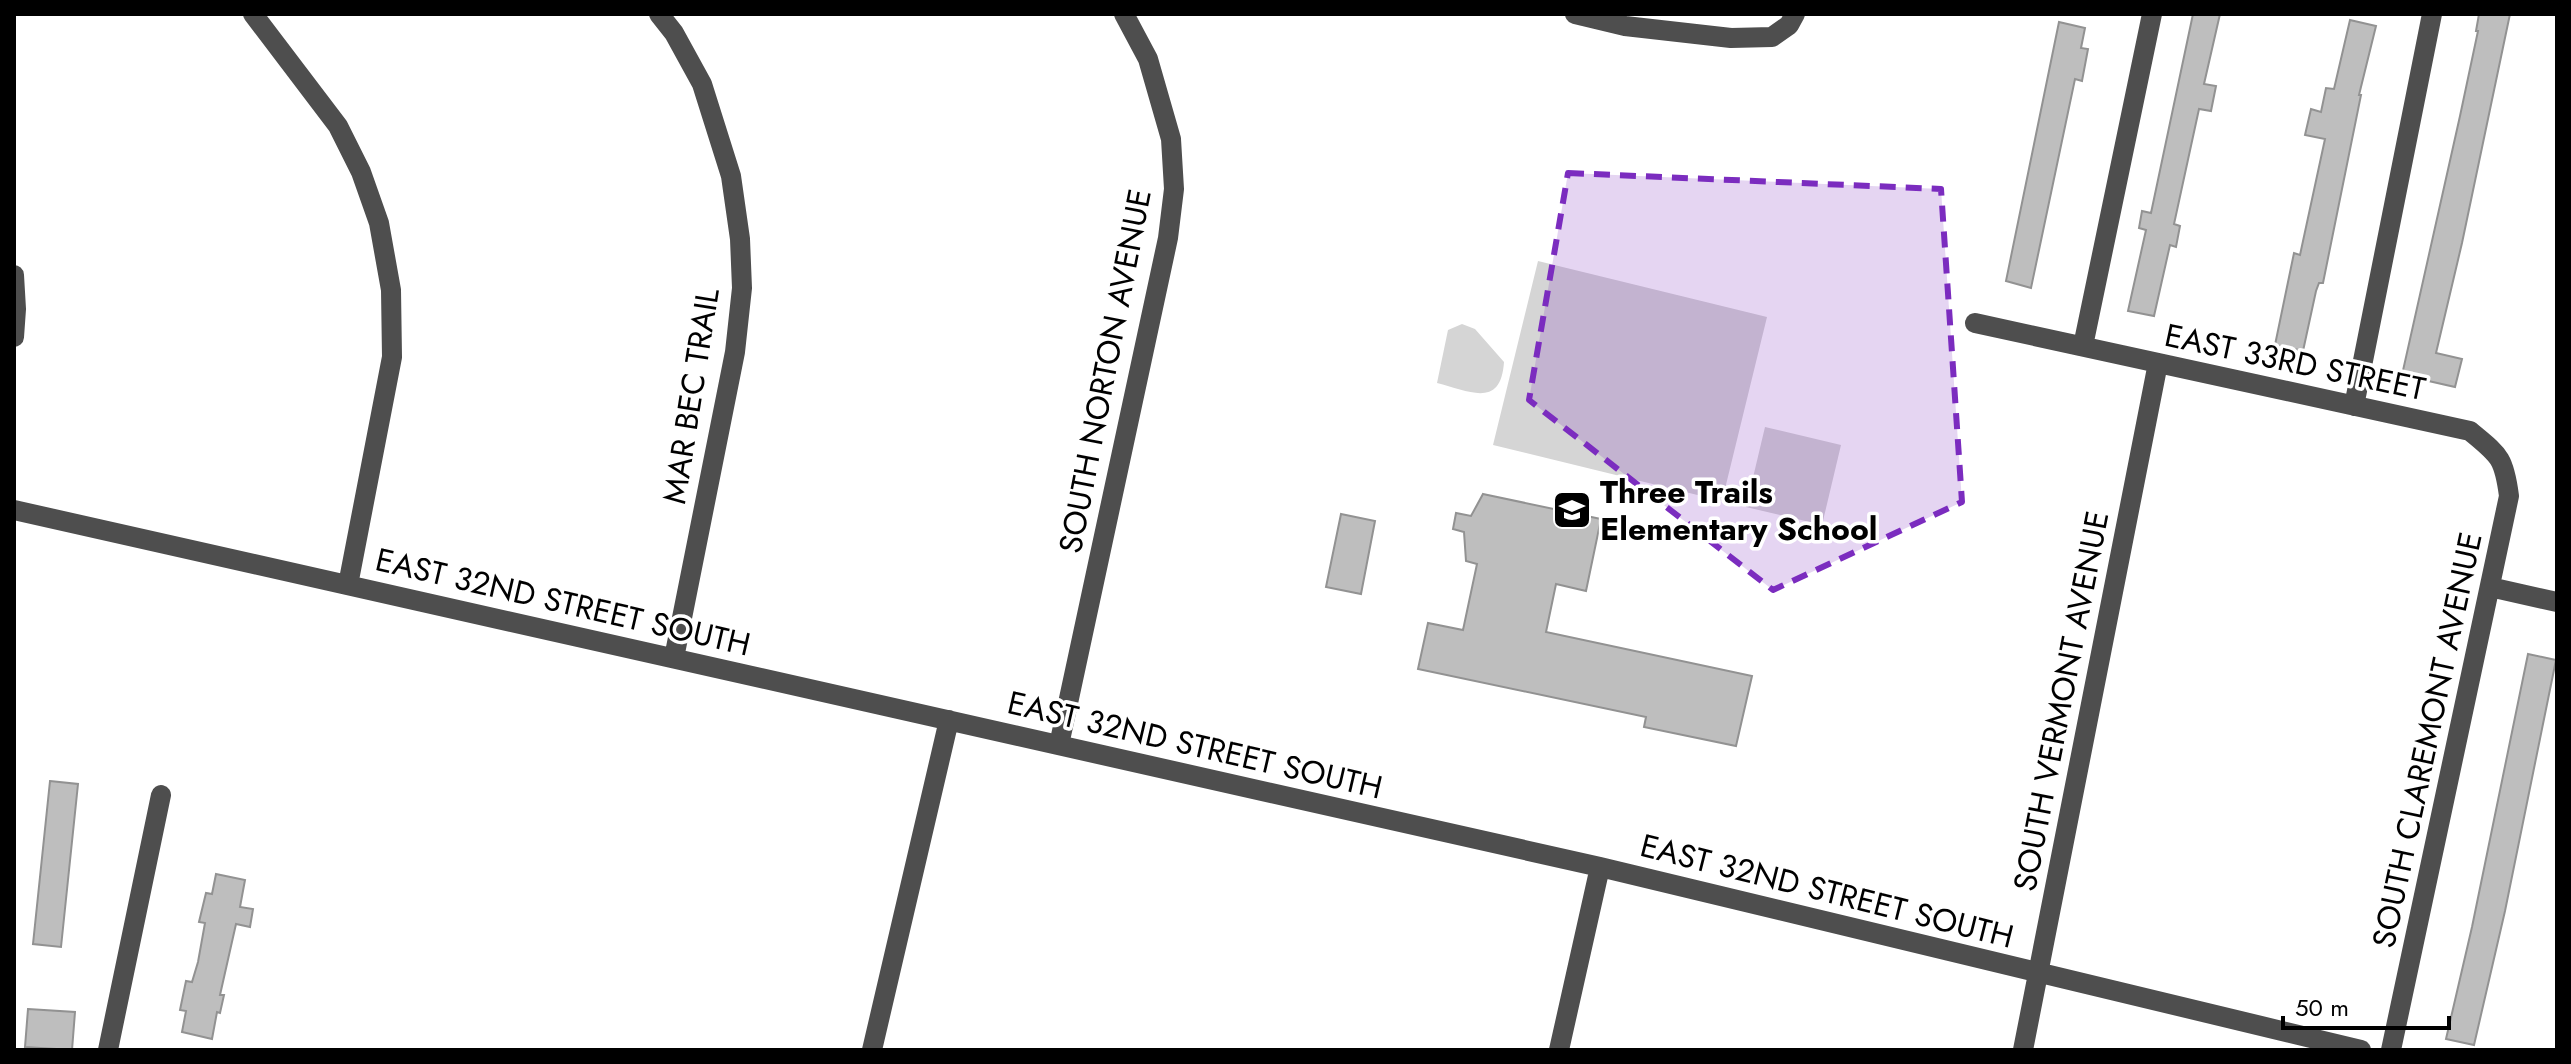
<svg xmlns="http://www.w3.org/2000/svg" width="2571" height="1064" viewBox="0 0 2571 1064" font-family="Jost,sans-serif">
  <style>
    .green { fill: #d5d5d5 }
    .building { fill: #bebebe; stroke: #929292; stroke-width: 2 }
    .lines { fill: none; stroke-linecap: round; stroke-linejoin: round }
    .minor { stroke: #4e4e4e; stroke-width: 20 }
    .marked { fill: #7b2cbf; fill-opacity: 0.2; stroke: #7b2cbf; stroke-width: 6; stroke-dasharray: 16 10; stroke-linejoin: round }
    .labels { text-anchor: middle; dominant-baseline: central; stroke-width: 7; stroke-linejoin: round; paint-order: stroke }
    .street-label { font-size: 32px; fill: #000; stroke: #fff }
    .poi-label { font-size: 32px; font-weight: bold; fill: #000; stroke: #fff; text-anchor: start }
  </style>
  <rect width="100%" height="100%" fill="#fff"/>
  <path class="green" d="M 1538,261 L 1767,317 L 1722,501 L 1493,445 Z
    M 1462,324 L 1475,329 L 1504,362 C 1501,409 1469,391 1437,383 L 1448,330 Z
    M 1765,427 L 1841,445 L 1822,525 L 1746,507 Z"/>
  <path class="building" d="M 2193,14 L 2220,14 L 2204,84 L 2216,86 L 2211,111 L 2199,109 L 2174,224 L 2180,226 L 2176,247 L 2170,245 L 2154,316 L 2128,311 L 2146,230 L 2139,228 L 2142,211 L 2151,213 Z
    M 2479,14 L 2510,14 L 2462,243 L 2436,353 L 2462,359 L 2455,387 L 2402,375 L 2460,116 L 2478,31 L 2476,31 Z
    M 2350,20 L 2376,26 L 2359,95 L 2361,95 L 2323,283 L 2319,283 L 2316,291 L 2303,351 L 2275,345 L 2294,253 L 2300,255 L 2325,139 L 2305,135 L 2311,109 L 2321,112 L 2326,88 L 2334,89 Z
    M 2059,22 L 2085,28 L 2081,48 L 2088,49 L 2082,81 L 2075,79 L 2031,288 L 2006,281 Z
    M 1483,494 L 1601,519 L 1586,591 L 1556,584 L 1546,632 L 1752,676 L 1736,746 L 1644,727 L 1646,717 L 1418,669 L 1428,623 L 1463,630 L 1477,564 L 1466,561 L 1464,532 L 1453,529 L 1456,513 L 1471,516 Z
    M 1341,514 L 1375,521 L 1361,594 L 1326,587 Z
    M 2528,654 L 2556,660 L 2505,911 L 2474,1045 L 2446,1039 L 2472,927 Z
    M 50,781 L 78,784 L 61,947 L 33,944 Z
    M 216,874 L 245,880 L 240,907 L 253,909 L 250,927 L 236,924 L 220,995 L 224,995 L 220,1013 L 217,1012 L 212,1039 L 182,1032 L 186,1011 L 180,1010 L 186,981 L 192,982 L 198,962 L 205,923 L 199,922 L 206,893 L 212,894 Z
    M 28,1009 L 75,1012 L 72,1050 L 25,1047 Z"/>
  <g class="lines">
    <path class="minor" d="M 253,14 L 338,126 L 361,172 L 379,223 L 391,290 L 392,357 L 348,585
      M 659,14 L 674,33 L 702,84 L 731,176 L 740,239 L 742,288 L 735,352 L 674,658
      M 1575,14 L 1625,26 L 1731,38 L 1772,37 L 1789,25 L 1795,14
      M 14,275 L 16,309 L 14,337
      M 1975,323 L 2470,431 C 2499,455 2504,457 2509,496 L 2391,1050
      M 2083,346 L 2152,14
      M 2354,406 L 2432,14
      M 14,510 L 1600,867 L 2361,1050
      M 2490,587 L 2557,602
      M 1059,745 L 1168,238 L 1174,189 L 1171,139 L 1148,59 L 1124,14
      M 108,1050 L 161,795
      M 872,1050 L 949,720
      M 1559,1050 L 1600,867
      M 2023,1050 L 2158,363"/>
  </g>
  <path class="marked" d="M 1568,173 L 1941,189 L 1962,502 L 1773,590 L 1529,400 Z"/>
  <defs>
    <g id="school-square" transform="scale(2)"><rect x="-9" y="-9" width="18" height="18" rx="4" fill="#000" stroke="#fff"/><path d="M0-5L7-2L0 1L-7-2ZM-4 1L0 2.5L4 1V4Q0 6-4 4Z" fill="#fff"/></g>
  </defs>
  <g fill-rule="evenodd">
    <use href="#school-square" x="1572" y="510"/>
  </g>
  <g class="labels">
    <g class="street-label">
      <text transform="translate(2295 362) rotate(12)">EAST 33RD STREET</text>
      <text transform="translate(1105 371) rotate(-79)">SOUTH NORTON AVENUE</text>
      <text transform="translate(691 396) rotate(-81)">MAR BEC TRAIL</text>
      <text transform="translate(563 602) rotate(13)">EAST 32ND STREET SOUTH</text>
      <text transform="translate(2061 701) rotate(-79)">SOUTH VERMONT AVENUE</text>
      <text transform="translate(2427 740) rotate(-78)">SOUTH CLAREMONT AVENUE</text>
      <text transform="translate(1195 745) rotate(13)">EAST 32ND STREET SOUTH</text>
      <text transform="translate(1827 891) rotate(14)">EAST 32ND STREET SOUTH</text>
    </g>
    <g class="poi-label">
      <text x="1600" y="492">Three Trails<tspan x="1600" dy="37">Elementary School</tspan></text>
    </g>
  </g>
  <rect width="2571" height="1064" fill="none" stroke="#000000" stroke-width="32"/>
  <path d="M2283 1016v12h166v-12" fill="none" stroke="#000000" stroke-width="4"/>
  <text x="2295" y="1016" font-size="24" fill="#000000" stroke="#ffffff" stroke-width="6" paint-order="stroke">50 m</text>
</svg>
